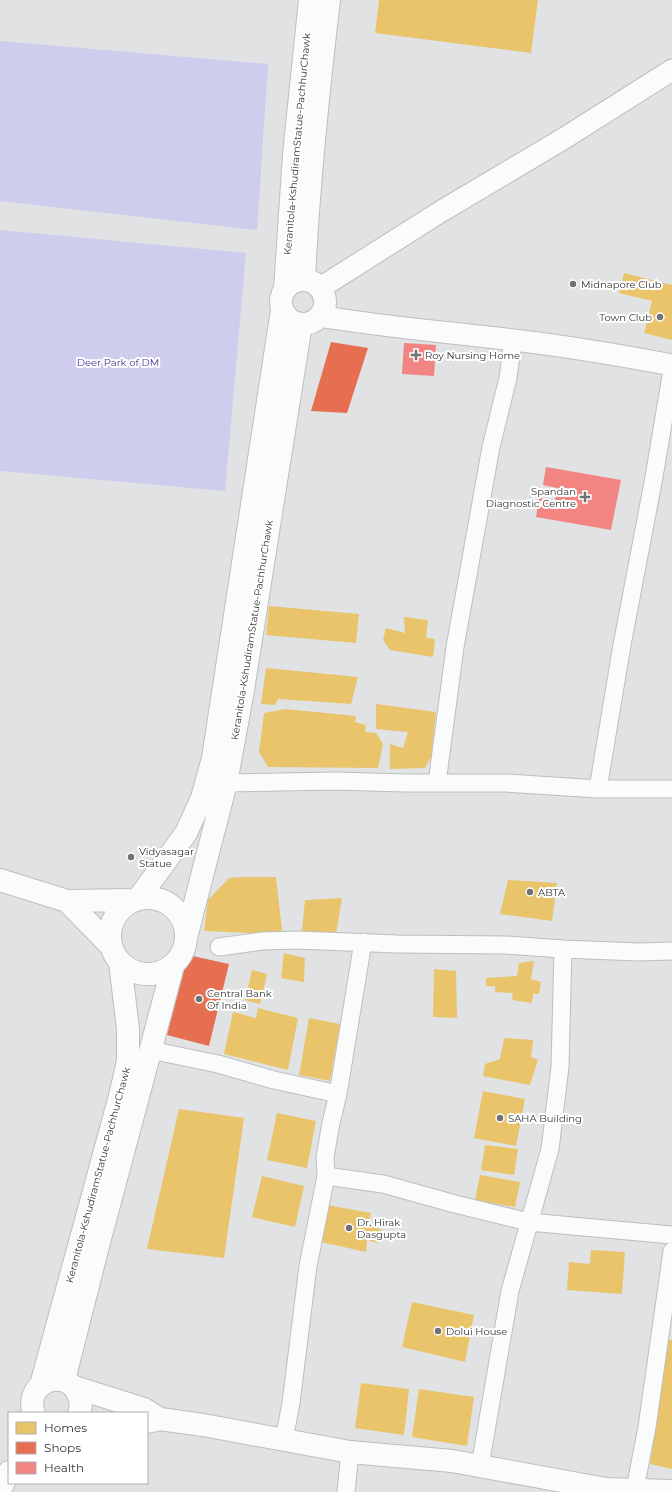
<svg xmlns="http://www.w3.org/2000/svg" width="672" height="1492" viewBox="0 0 672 1492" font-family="Montserrat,sans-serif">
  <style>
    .green { fill: #cfcded }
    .homes { fill: #e9c46a }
    .shops { fill: #e76f51 }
    .health { fill: #f28482 }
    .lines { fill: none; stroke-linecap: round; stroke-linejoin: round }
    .minor-casing { stroke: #bdbec0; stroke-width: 19 }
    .tertiary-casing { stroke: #bdbec0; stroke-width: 23 }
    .secondary-casing { stroke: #bdbec0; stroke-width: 24 }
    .primary-casing { stroke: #bdbec0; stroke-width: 24 }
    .minor { stroke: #fafbfb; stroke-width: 17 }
    .tertiary { stroke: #fafbfb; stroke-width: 21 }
    .secondary { stroke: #fafbfb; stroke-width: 22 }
    .primary { stroke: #fafbfb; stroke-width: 22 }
    .poi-dot { fill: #707273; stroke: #fff; stroke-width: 1.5 }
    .labels { text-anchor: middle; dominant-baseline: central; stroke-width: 4; stroke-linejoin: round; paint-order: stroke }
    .street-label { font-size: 10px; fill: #333536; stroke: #fff }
    .poi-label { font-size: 10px; fill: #333536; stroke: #fff; text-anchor: start }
    .park-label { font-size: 10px; fill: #4b3196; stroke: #fff }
  </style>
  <rect width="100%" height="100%" fill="#e0e2e4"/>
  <path class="green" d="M 0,41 L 268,64 L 257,230 L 0,201 Z
    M 0,230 L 246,253 L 225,491 L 0,471 Z"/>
  <path class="homes" d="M 379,0 L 538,0 L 531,53 L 375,33 Z
    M 624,273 L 672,285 L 672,340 L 644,333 L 652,301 L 619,293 Z
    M 269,606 L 359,614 L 356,643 L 266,635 Z
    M 404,617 L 428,620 L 426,638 L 435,639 L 433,657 L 390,650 L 383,640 L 386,628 L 405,633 Z
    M 266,668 L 358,677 L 351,704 L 278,699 L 275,705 L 261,704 Z
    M 376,704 L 436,712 L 431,758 L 425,768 L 390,769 L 390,744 L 403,748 L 408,732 L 376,729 Z
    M 285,709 L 356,716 L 355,722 L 366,725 L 365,732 L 376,733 L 383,744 L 378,768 L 268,767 L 259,752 L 264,713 Z
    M 240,877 L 276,877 L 282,930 L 272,934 L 204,931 L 208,900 L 229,878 Z
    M 508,880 L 557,883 L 552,921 L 500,914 Z
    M 342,898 L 336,934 L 302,931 L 305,900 Z
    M 284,953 L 305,958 L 304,982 L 281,978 Z
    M 534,961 L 531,979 L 541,982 L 539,994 L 533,994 L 532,1003 L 512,1000 L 513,993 L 495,992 L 495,986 L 486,986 L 486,978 L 517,976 L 519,963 Z
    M 434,969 L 456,971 L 457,1018 L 433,1017 Z
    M 252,970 L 267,974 L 260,1004 L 245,1000 Z
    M 258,1008 L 298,1018 L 288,1070 L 224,1054 L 233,1012 L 256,1018 Z
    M 309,1018 L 340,1024 L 330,1081 L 299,1075 Z
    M 504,1038 L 533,1040 L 531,1057 L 538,1060 L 530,1085 L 483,1076 L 485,1064 L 500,1059 Z
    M 483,1091 L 525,1099 L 516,1146 L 474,1138 Z
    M 179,1109 L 244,1118 L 224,1258 L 147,1249 Z
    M 277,1113 L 316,1121 L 307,1168 L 267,1160 Z
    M 485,1145 L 518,1149 L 514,1175 L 481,1170 Z
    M 480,1175 L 520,1182 L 515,1207 L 475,1200 Z
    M 262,1176 L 304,1186 L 295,1227 L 252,1217 Z
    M 327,1205 L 371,1213 L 368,1225 L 382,1230 L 378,1243 L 367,1240 L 366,1252 L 321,1242 Z
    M 591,1250 L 625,1252 L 622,1294 L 567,1290 L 569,1262 L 590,1264 Z
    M 412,1302 L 474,1315 L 465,1362 L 402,1347 Z
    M 667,1339 L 672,1340 L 672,1469 L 650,1464 Z
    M 361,1383 L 409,1389 L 404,1435 L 355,1428 Z
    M 419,1389 L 474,1397 L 467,1446 L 412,1437 Z"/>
  <path class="shops" d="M 331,342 L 368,348 L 347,413 L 311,411 Z
    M 188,955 L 229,964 L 209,1046 L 167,1035 Z"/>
  <path class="health" d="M 404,343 L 436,345 L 434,376 L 402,374 Z
    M 546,467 L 621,480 L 611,530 L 536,517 L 539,498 L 555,501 L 557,488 L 543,485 Z"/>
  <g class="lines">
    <g class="minor-casing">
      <path id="minor" d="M 226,783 L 335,781 L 406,783 L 506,783 L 598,789 L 672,789
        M 437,783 L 455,647 L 491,447 L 508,378 L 513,340
        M 598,789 L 622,645 L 654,477 L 672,370
        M 219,947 L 262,941 L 298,940 L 397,944 L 506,945 L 563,949 L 639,952 L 672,951
        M 150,1050 L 218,1064 L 274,1080 L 338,1094
        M 326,1176 L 383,1184 L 455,1204 L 529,1222 L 672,1235
        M 284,1440 L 291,1403 L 308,1266 L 326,1176 L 325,1157 L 331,1123 L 338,1094 L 363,942
        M 480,1466 L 510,1291 L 550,1149 L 560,1067 L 563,949
        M 635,1489 L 647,1427 L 672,1251
        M 346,1492 L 350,1452"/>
    </g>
    <g class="tertiary-casing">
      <path id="tertiary" d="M 320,288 L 440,212 L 563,139 L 672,70
        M 319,316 C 383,327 448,332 513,340 C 566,346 619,355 672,365"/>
    </g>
    <g class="secondary-casing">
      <path id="secondary" d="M 0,1490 L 9,1472"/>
    </g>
    <g class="primary-casing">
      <path id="primary" d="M 304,280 C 308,186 318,93 329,0
        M281 302a22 22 0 1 1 44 0a22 22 0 1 1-44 0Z
        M 285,289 L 294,154 L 310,0
        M 0,880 L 67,901 L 133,900
        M110 936a38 38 0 1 1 76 0a38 38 0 1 1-76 0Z
        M 138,899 L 186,833 L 202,798 L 213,758 L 282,310
        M 67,901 L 111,946
        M 187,934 L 226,783 L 242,696 L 301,324
        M 64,1380 L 98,1246 L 173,966
        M 41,1385 L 120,1096 L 128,1061 L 128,1029 L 120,962
        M 74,1387 L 144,1409 L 160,1419
        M 34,1413 C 23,1385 62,1366 77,1392 C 81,1399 82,1406 79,1413
        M 147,1422 L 160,1419 L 203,1425 L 350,1452 L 452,1461 L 606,1489 L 672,1491"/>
    </g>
    <use href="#minor" class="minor"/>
    <use href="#tertiary" class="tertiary"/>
    <use href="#secondary" class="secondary"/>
    <use href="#primary" class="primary"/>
  </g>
  <g class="poi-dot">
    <circle cx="573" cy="284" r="4"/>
    <circle cx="660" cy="317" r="4"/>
    <path d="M414 349h4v4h4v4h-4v4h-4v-4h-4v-4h4z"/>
    <path d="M583 491h4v4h4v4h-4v4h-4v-4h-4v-4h4z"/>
    <circle cx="131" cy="857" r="4"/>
    <circle cx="530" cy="892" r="4"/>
    <circle cx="199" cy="999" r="4"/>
    <circle cx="500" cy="1118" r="4"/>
    <circle cx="349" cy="1228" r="4"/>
    <circle cx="438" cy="1331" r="4"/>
  </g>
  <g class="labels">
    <g class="street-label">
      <text transform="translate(297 144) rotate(-85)">Keranitola-KshudiramStatue-PachhurChawk</text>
      <text transform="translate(252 630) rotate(-81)">Keranitola-KshudiramStatue-PachhurChawk</text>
      <text transform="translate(98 1175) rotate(-75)">Keranitola-KshudiramStatue-PachhurChawk</text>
    </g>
    <g class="poi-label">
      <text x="581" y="284">Midnapore Club</text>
      <text x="652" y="317" text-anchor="end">Town Club</text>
      <text x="425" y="355">Roy Nursing Home</text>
      <text x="576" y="491" text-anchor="end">Spandan<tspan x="576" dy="12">Diagnostic Centre</tspan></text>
      <text x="139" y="851">Vidyasagar<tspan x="139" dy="12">Statue</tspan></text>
      <text x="538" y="892">ABTA</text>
      <text x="207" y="993">Central Bank<tspan x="207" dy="12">Of India</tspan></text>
      <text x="508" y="1118">SAHA Building</text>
      <text x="357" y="1222">Dr. Hirak<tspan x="357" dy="12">Dasgupta</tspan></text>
      <text x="446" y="1331">Dolui House</text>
    </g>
    <g class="park-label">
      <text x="118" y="362">Deer Park of DM</text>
    </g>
  </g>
  <rect x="8" y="1412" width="140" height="72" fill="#ffffff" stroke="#adaeaf"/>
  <rect x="16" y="1422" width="20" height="12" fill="#e9c46a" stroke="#adaeaf"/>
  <text x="44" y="1432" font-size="12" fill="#333536">Homes</text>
  <rect x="16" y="1442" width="20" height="12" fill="#e76f51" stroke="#adaeaf"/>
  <text x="44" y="1452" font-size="12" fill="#333536">Shops</text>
  <rect x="16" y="1462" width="20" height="12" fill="#f28482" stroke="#adaeaf"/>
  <text x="44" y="1472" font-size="12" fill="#333536">Health</text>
</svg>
